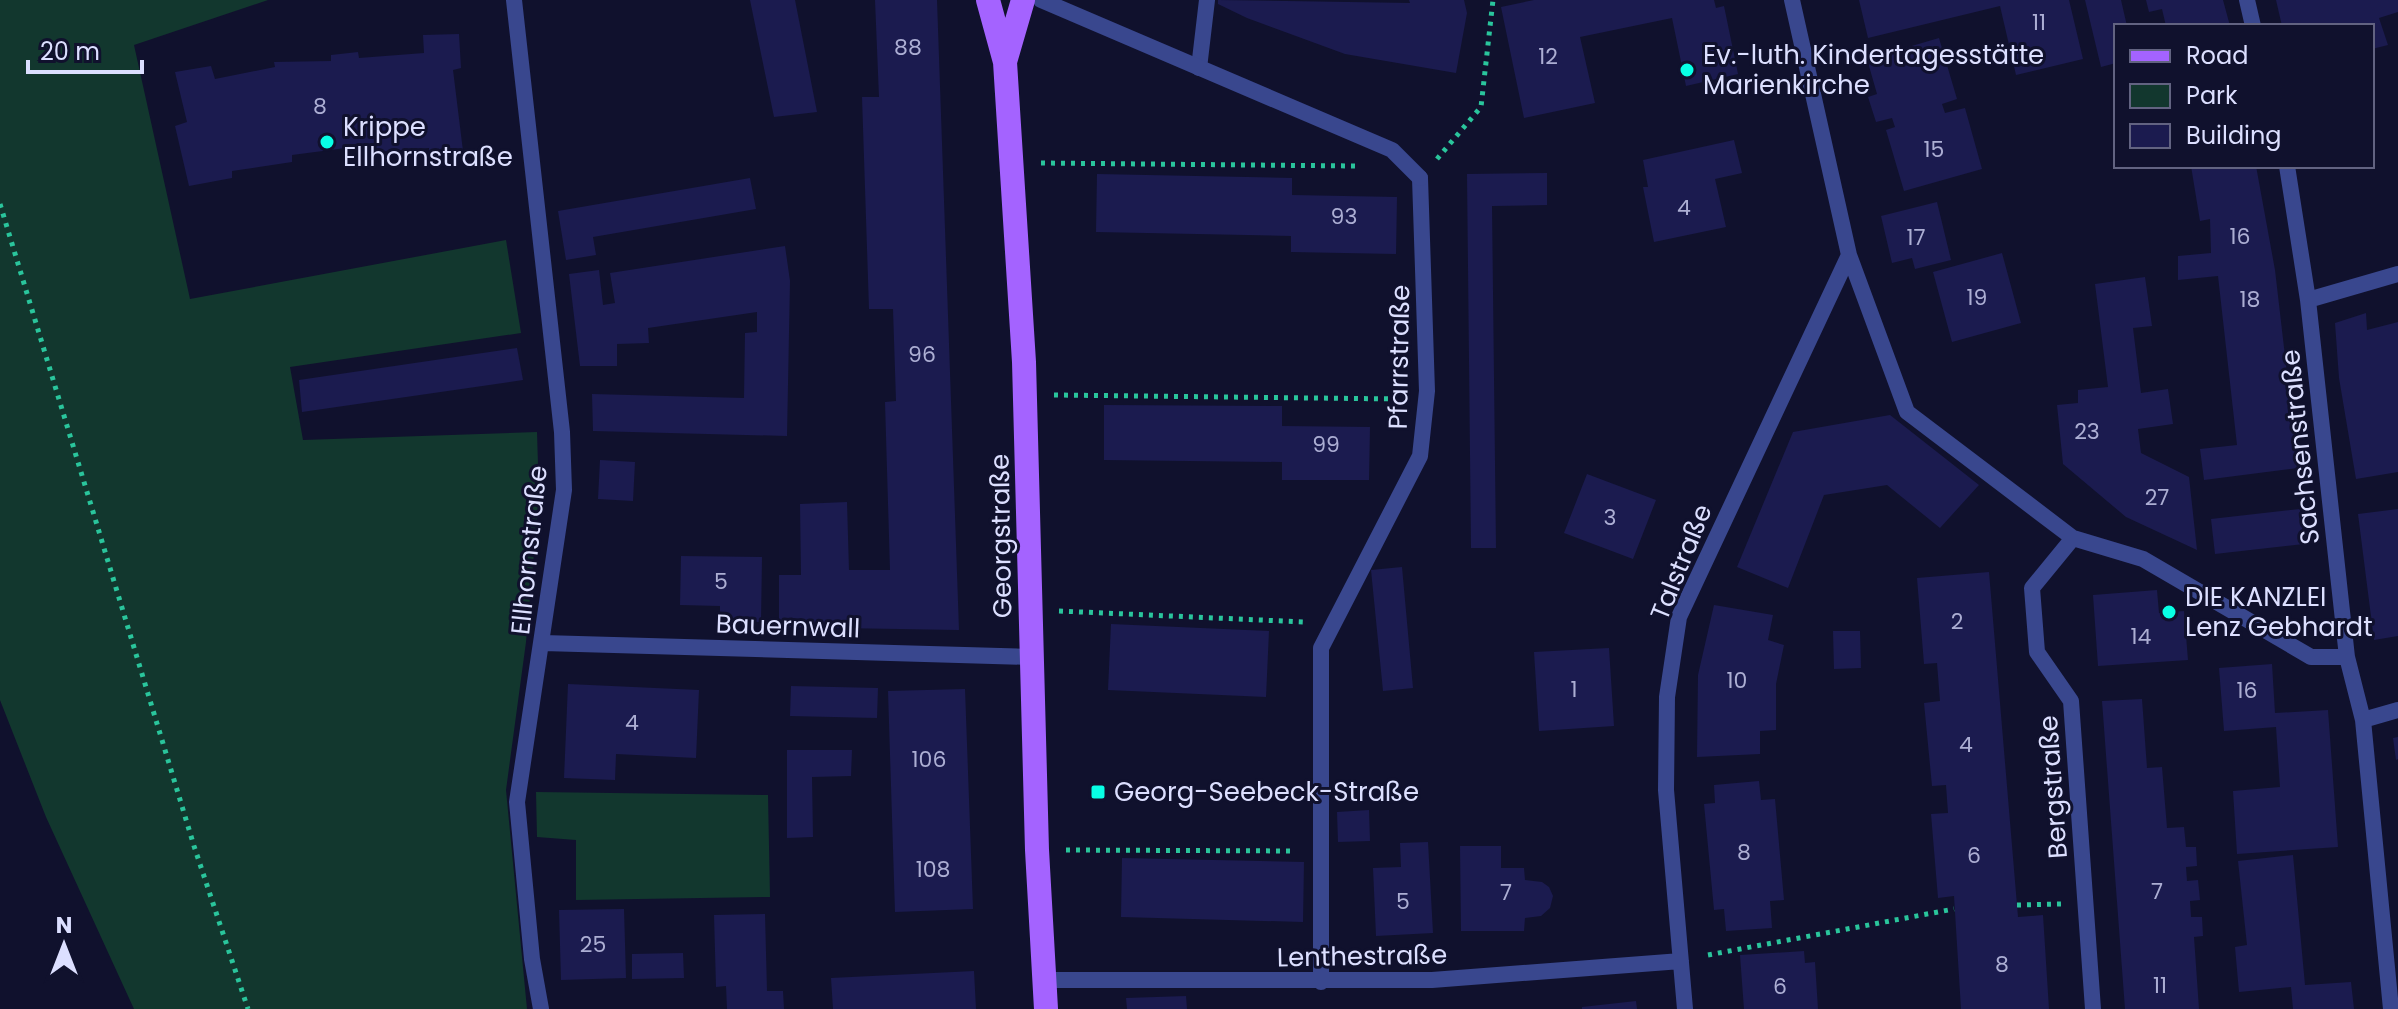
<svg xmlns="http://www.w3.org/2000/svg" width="2398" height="1009" viewBox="0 0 2398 1009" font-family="Poppins,sans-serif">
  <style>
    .green { fill: #12372e }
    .building { fill: #1b1b4f }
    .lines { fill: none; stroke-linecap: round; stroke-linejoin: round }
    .path { stroke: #2ac59c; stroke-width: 5; stroke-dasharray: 4 6; stroke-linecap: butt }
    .lane { stroke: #39478e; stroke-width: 16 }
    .street { stroke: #39478e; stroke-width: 16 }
    .primary { stroke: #a463ff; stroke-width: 24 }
    .poi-dot { fill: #08ffe5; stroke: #10112d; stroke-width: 3 }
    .labels { text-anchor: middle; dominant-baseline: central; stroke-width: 6; stroke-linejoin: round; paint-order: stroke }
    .number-label { font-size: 22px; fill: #acaed3 }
    .poi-label { font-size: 26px; fill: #dcdfff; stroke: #10112d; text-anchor: start }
    .street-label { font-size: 26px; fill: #dcdfff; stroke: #10112d }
  </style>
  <rect width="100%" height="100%" fill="#10112d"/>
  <path class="green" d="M 0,0 L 268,0 L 134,45 L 190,299 L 506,240 L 521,333 L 290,367 L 303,440 L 537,432 L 539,497 L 526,642 L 506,790 L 527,1009 L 134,1009 L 46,817 L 0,700 Z
    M 536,792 L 768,795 L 770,897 L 576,900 L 576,840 L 537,837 Z"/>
  <path class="building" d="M 750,0 L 795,0 L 817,112 L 774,117 Z
    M 875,0 L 937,0 L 959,630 L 779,627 L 779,575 L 801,575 L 800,504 L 847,502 L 849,570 L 890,570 L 885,402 L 896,401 L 893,309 L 869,309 L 862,97 L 879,97 Z
    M 1218,0 L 1410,3 L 1409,0 L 1464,0 L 1467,13 L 1456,73 L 1345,54 L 1247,18 L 1218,4 Z
    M 1534,0 L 1714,0 L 1716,8 L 1724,6 L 1738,74 L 1686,86 L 1672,18 L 1580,37 L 1595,103 L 1524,118 L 1501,7 Z
    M 1859,0 L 2069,0 L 2083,59 L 2016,75 L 2000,6 L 1868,38 Z
    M 2085,0 L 2121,0 L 2127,26 L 2116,26 L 2116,63 L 2101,67 Z
    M 2146,0 L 2223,0 L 2230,26 L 2166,26 L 2162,9 L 2149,12 Z
    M 2276,0 L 2398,0 L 2398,12 L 2379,18 L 2388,45 L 2372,49 L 2372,26 L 2282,26 Z
    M 459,34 L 461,68 L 453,70 L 463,151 L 429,153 L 429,148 L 362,153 L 361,146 L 292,155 L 292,162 L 232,171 L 232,178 L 189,186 L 175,126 L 187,122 L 175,72 L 211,66 L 215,79 L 275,67 L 274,62 L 331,61 L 331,55 L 358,52 L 359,58 L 424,53 L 423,35 Z
    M 1939,38 L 1957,99 L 1942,104 L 1945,113 L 1965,108 L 1982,169 L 1904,191 L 1886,130 L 1895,127 L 1892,118 L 1876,122 L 1868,97 L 1877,94 L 1867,59 Z
    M 1734,140 L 1742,173 L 1715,179 L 1726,227 L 1654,242 L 1643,187 L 1648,187 L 1643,160 Z
    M 2191,166 L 2256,166 L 2275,270 L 2298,468 L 2204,480 L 2200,449 L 2237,445 L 2218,276 L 2178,280 L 2178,256 L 2211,253 L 2210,219 L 2200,221 Z
    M 1547,173 L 1547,205 L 1492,206 L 1496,548 L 1471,548 L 1467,174 Z
    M 1097,174 L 1292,178 L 1292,195 L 1397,197 L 1396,254 L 1291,252 L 1291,236 L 1096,232 Z
    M 750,178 L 756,209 L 593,237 L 596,255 L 566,260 L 558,211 Z
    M 1937,202 L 1951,260 L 1915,269 L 1912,258 L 1892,263 L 1881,216 Z
    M 785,246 L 790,281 L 787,436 L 593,431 L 592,394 L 744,398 L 745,333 L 757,332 L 757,312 L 648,328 L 649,343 L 617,344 L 617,366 L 580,366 L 569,274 L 599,270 L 603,305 L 615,303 L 610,273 Z
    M 2002,253 L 2021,323 L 1952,342 L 1933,272 Z
    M 2145,277 L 2152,326 L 2133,328 L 2141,393 L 2168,389 L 2173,424 L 2138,429 L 2141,453 L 2189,477 L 2197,550 L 2126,517 L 2063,464 L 2057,405 L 2078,403 L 2078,390 L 2108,387 L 2095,284 Z
    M 2366,313 L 2367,330 L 2398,322 L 2398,472 L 2356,479 L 2339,378 L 2335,323 Z
    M 517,348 L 523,380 L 302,412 L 299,380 Z
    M 1104,405 L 1282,406 L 1282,426 L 1370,427 L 1369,480 L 1282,480 L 1282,462 L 1104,460 Z
    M 1890,415 L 1979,485 L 1940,528 L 1887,485 L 1824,495 L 1788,588 L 1737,567 L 1793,432 Z
    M 600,460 L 635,462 L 633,501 L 598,499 Z
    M 1587,474 L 1656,500 L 1633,559 L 1564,533 Z
    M 2300,509 L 2304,544 L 2215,554 L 2211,519 Z
    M 2398,509 L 2398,636 L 2374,640 L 2358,514 Z
    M 681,556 L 762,557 L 761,622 L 720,621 L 720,606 L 680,605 Z
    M 1402,567 L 1413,688 L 1383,691 L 1371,570 Z
    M 1989,572 L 2018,917 L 2043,915 L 2049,1009 L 1961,1009 L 1954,896 L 1938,898 L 1931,814 L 1948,813 L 1946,785 L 1932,786 L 1924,703 L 1940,701 L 1937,663 L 1924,664 L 1917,578 Z
    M 2157,590 L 2159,613 L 2184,611 L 2188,660 L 2098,666 L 2093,595 Z
    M 1714,605 L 1773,615 L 1768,640 L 1784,645 L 1776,684 L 1776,730 L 1760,731 L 1760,754 L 1697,757 L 1698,675 Z
    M 1111,624 L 1269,631 L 1266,697 L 1108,690 Z
    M 1833,631 L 1860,631 L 1861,668 L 1834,669 Z
    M 1609,648 L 1614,726 L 1539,731 L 1534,652 Z
    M 2272,664 L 2275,713 L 2328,710 L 2338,847 L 2237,854 L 2233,791 L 2280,787 L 2276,727 L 2224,731 L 2219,668 Z
    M 568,684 L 699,690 L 696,758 L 616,754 L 615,780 L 564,778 Z
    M 791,686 L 878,688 L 877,718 L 790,716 Z
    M 965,689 L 973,909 L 895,912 L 888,691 Z
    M 2142,699 L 2147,768 L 2162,767 L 2167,828 L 2184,827 L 2186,847 L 2196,847 L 2197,866 L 2186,867 L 2187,881 L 2198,880 L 2200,900 L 2190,901 L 2191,917 L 2202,917 L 2203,936 L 2194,937 L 2199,1009 L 2125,1009 L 2102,701 Z
    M 2398,737 L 2398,759 L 2396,760 L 2393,738 Z
    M 787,750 L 852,750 L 851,776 L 812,777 L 813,837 L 787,838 Z
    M 1759,781 L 1761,800 L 1775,799 L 1784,900 L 1770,901 L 1772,928 L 1726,931 L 1724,909 L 1714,910 L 1704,804 L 1715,803 L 1714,785 Z
    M 1369,810 L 1370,841 L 1338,842 L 1337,812 Z
    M 1428,842 L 1433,933 L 1376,936 L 1373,868 L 1401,867 L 1400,843 Z
    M 1460,846 L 1501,846 L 1501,868 L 1524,868 L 1525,880 L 1542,882 L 1549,887 L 1553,896 L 1550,908 L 1541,916 L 1525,918 L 1524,931 L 1461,931 Z
    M 2293,855 L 2305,985 L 2351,982 L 2354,1009 L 2293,1009 L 2291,987 L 2239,992 L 2235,947 L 2247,945 L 2238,861 Z
    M 1122,858 L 1304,862 L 1303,922 L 1121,917 Z
    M 624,909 L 626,978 L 561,980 L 559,910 Z
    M 765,914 L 767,991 L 783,991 L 784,1009 L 727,1009 L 726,986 L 716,987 L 714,915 Z
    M 1804,951 L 1805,963 L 1815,962 L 1818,1009 L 1744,1009 L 1740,955 Z
    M 683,953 L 684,978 L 632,979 L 632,954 Z
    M 974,971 L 976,1009 L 833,1009 L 831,978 Z
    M 1186,996 L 1187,1009 L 1127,1009 L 1126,998 Z
    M 1636,1001 L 1637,1009 L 1582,1009 L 1582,1007 Z"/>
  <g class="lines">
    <path class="path" d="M 1437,159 L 1481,107 L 1493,0
      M 1041,163 L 1355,166
      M 0,204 L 194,846 L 248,1009
      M 1054,395 L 1400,399
      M 1059,611 L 1305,622
      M 1066,850 L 1296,851
      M 2017,905 L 2061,904
      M 1708,955 L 1954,909"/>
    <path class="lane" d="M 1199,68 L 1207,0
      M 1321,982 L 1321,648 L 1420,456 L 1427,391 L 1420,178"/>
    <path class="street" d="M 514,0 L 562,432 L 564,490 L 517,802 L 532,959 L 541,1009
      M 1041,0 L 1392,150 L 1420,178
      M 1792,0 L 1849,255 L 1907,412 L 2073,538 L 2143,559 L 2311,657 L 2347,657
      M 2247,0 L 2253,26
      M 2287,166 L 2308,300 L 2347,657 L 2363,720 L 2391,1009
      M 2308,300 L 2398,274
      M 2073,538 L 2032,588 L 2037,652 L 2071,701 L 2093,1009
      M 543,643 L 1031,657
      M 2363,720 L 2398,710
      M 1044,980 L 1432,980 L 1681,961
      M 1685,1009 L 1666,790 L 1667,697 L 1679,617 L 1849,255"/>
    <path class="primary" d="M 988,0 L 1005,62 L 1024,362 L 1037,850 L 1046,1009
      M 1005,62 L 1023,0"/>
  </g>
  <g class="poi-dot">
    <circle cx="1687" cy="70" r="8"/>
    <circle cx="327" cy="142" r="8"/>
    <circle cx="2169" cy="612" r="8"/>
    <rect x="1090" y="784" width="16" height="16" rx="4"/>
  </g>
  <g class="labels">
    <g class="number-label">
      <text x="2039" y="22">11</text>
      <text x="908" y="47">88</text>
      <text x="1548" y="56">12</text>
      <text x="320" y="106">8</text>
      <text x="1934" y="149">15</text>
      <text x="1684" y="207">4</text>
      <text x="1344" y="216">93</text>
      <text x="2240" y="236">16</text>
      <text x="1916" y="237">17</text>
      <text x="1977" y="297">19</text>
      <text x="2250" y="299">18</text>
      <text x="922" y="354">96</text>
      <text x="2087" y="431">23</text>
      <text x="1326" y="444">99</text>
      <text x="2157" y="497">27</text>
      <text x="1610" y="517">3</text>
      <text x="721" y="581">5</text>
      <text x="1957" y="621">2</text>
      <text x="2141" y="636">14</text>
      <text x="1737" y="680">10</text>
      <text x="1574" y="689">1</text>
      <text x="2247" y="690">16</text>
      <text x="632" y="722">4</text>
      <text x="1966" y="744">4</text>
      <text x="929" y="759">106</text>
      <text x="1744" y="852">8</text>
      <text x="1974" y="855">6</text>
      <text x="933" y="869">108</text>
      <text x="2157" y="891">7</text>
      <text x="1506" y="892">7</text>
      <text x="1403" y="901">5</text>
      <text x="593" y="944">25</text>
      <text x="2002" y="964">8</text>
      <text x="2160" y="985">11</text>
      <text x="1780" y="986">6</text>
    </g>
    <g class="poi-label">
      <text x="1703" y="55">Ev.-luth. Kindertagesstätte<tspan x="1703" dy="30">Marienkirche</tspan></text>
      <text x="343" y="127">Krippe<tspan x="343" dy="30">Ellhornstraße</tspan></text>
      <text x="2185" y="597">DIE KANZLEI<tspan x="2185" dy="30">Lenz Gebhardt</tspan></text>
      <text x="1114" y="792">Georg-Seebeck-Straße</text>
    </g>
    <g class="street-label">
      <text transform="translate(1399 357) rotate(-89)">Pfarrstraße</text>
      <text transform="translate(2300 447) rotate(-96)">Sachsenstraße</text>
      <text transform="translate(1001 536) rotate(-91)">Georgstraße</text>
      <text transform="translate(529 550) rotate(-84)">Ellhornstraße</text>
      <text transform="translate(1681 562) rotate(-68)">Talstraße</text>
      <text transform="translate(788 626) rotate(2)">Bauernwall</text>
      <text transform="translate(2053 787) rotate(-94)">Bergstraße</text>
      <text transform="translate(1362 956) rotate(-1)">Lenthestraße</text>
    </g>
  </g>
  <rect x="2114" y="24" width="260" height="144" fill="#10112d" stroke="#626381" stroke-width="2"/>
  <rect x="2130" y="50" width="40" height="12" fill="#a463ff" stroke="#626381" stroke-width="2"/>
  <text x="2186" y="64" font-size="24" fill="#dcdfff">Road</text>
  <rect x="2130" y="84" width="40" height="24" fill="#12372e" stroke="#626381" stroke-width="2"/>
  <text x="2186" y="104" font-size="24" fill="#dcdfff">Park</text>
  <rect x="2130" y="124" width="40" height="24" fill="#1b1b4f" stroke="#626381" stroke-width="2"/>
  <text x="2186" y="144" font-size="24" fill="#dcdfff">Building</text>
  <g transform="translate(64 945)" stroke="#10112d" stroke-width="6" paint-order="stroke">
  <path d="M0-6L14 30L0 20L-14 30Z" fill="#dcdfff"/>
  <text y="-12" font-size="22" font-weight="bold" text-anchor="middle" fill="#dcdfff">N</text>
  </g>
  <path d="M28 60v12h114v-12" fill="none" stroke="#dcdfff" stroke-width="4"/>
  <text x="40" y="60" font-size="24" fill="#dcdfff" stroke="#10112d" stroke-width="6" paint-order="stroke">20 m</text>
</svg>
